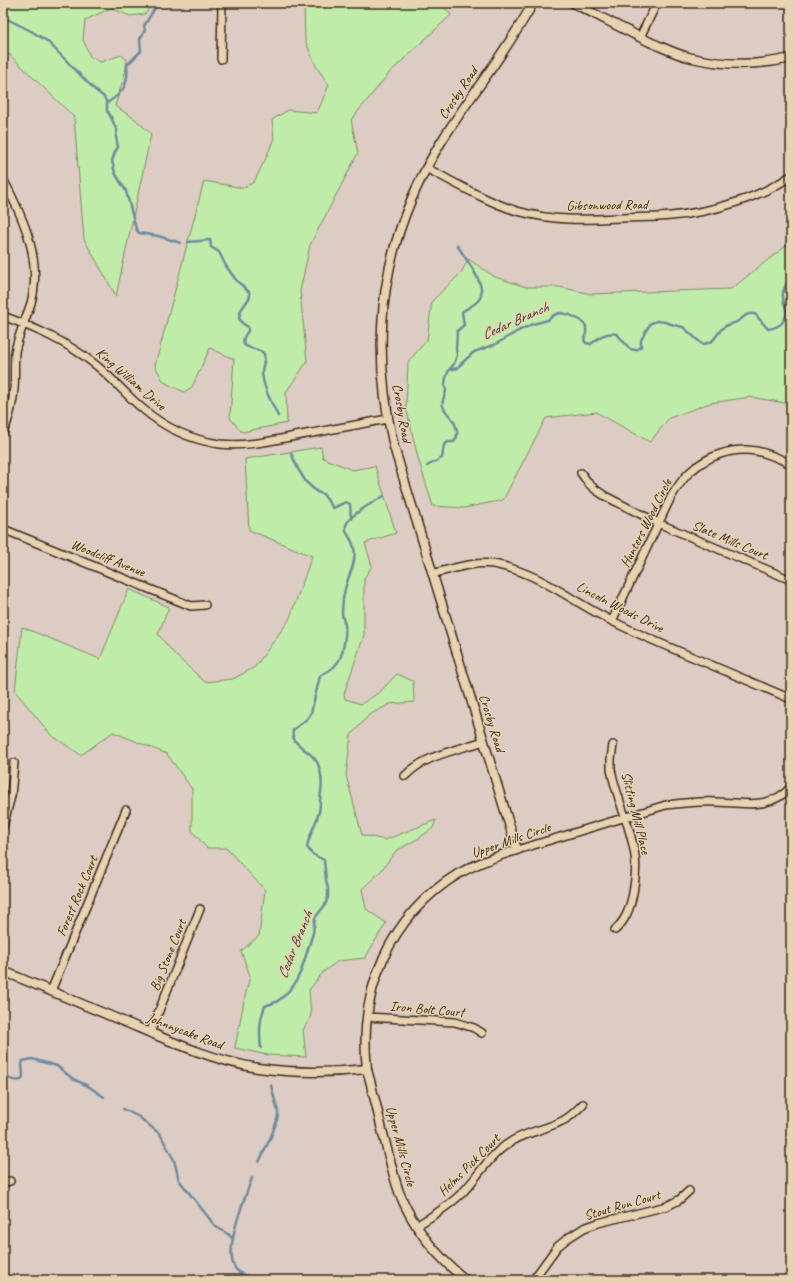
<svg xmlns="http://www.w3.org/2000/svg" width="794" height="1283" viewBox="0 0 794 1283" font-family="Caveat,sans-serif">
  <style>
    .green { fill: #c0eca9; stroke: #7e8b64 }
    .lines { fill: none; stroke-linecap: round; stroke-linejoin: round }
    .stream { stroke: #708a9d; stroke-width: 2.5 }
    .minor-casing { stroke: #3b2a1e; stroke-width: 10 }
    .tertiary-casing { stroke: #3b2a1e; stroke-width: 11 }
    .minor { stroke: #e7d3b1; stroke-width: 7 }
    .tertiary { stroke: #e7d3b1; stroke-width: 8 }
    .labels { text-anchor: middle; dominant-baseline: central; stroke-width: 3; stroke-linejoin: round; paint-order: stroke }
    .street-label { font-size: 14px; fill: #3b2a1e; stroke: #e7d3b1 }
    .water-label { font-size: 15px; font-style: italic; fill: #48423e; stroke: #e7d3b1 }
  </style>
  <rect width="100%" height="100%" fill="#dcccc3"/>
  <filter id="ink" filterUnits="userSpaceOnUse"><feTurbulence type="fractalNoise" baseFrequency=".025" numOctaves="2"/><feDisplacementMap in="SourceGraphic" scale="8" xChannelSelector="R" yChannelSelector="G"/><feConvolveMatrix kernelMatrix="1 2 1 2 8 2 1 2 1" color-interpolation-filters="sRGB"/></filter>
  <g filter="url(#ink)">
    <path class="green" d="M 3,3 L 153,3 L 145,14 L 130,16 L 111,8 L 85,20 L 83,39 L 90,57 L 101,62 L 121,55 L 127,60 L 125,73 L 115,106 L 135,119 L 151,134 L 116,296 L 84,239 L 74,117 L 9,54 L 3,59 Z
      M 304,3 L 440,3 L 451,15 L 390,72 L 351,120 L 358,153 L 310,245 L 300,291 L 307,362 L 286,392 L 287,423 L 242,432 L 230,418 L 234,359 L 210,348 L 192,387 L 184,392 L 164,382 L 155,366 L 204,181 L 243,188 L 254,182 L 266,158 L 274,138 L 272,120 L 288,110 L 317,113 L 329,85 L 316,66 L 305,40 Z
      M 791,242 L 791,404 L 750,397 L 710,403 L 669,418 L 650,442 L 596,412 L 546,418 L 503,500 L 464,508 L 433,506 L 418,458 L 406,407 L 408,362 L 427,340 L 432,301 L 461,273 L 468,259 L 495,277 L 526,287 L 559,287 L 591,294 L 731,289 Z
      M 321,447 L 323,458 L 352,470 L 375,466 L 396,533 L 365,543 L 372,566 L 364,578 L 364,635 L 344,694 L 345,699 L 361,704 L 380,692 L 397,674 L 413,681 L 414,702 L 390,704 L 369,715 L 351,735 L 346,775 L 362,835 L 385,840 L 436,820 L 433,828 L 419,838 L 396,851 L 380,872 L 362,889 L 366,909 L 386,923 L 365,958 L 338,961 L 323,972 L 309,990 L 311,1016 L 303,1030 L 306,1057 L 268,1055 L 235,1048 L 244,1001 L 250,976 L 241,951 L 259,936 L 265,890 L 226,848 L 207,848 L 192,831 L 192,789 L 167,754 L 113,732 L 81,755 L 51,735 L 15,691 L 22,627 L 100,659 L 129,589 L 169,607 L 158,634 L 175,655 L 205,682 L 233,679 L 255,667 L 289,620 L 312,556 L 249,530 L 245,459 Z"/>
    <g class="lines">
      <path class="stream" d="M 3,17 L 31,31 L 47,41 L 94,89 L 104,97 L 107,103 L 107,111 C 112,116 113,124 117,130 L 116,137 L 118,147 L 115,152 L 112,161 L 115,173 L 126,191 L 136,229 L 139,233 L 158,236 L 181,243
        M 107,103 C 123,93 129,85 127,65 L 141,51 L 140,39 L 145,30 L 144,26 L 158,3
        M 188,242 L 210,240 L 211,247 L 219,252 L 226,266 L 236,280 L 249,292 L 250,297 L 241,310 L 239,318 L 242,323 L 248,327 L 248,331 C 232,352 260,346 264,354 C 266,360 262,367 262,372 C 263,388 272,403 278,416
        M 449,370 L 454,364 L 457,355 L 456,349 L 457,331 L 464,325 L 462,312 C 468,307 476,305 480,298 C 487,284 464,257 457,245
        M 291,453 L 298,469 L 306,482 L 317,492 L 323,494 L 333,508 L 346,502 L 350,504 L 351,519
        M 427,466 L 442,458 L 444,445 L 448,442 L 454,442 C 461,434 455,421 448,414 C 446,411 444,410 443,406 C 441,401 445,396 446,391 C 446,389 445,387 445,385 C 445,379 447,375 449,370 L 458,368 L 462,363 L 474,352 L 496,344 L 518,331 L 533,324 L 548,320 L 554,315 L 560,313 L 570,315 L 580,320 L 586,326 L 586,333 L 584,340 L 586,343 L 591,344 C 599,337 605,332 617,334 L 630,349 L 636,350 L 641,347 L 641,340 L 647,329 L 651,323 L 657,321 L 665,322 L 674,325 L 683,327 L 702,344 C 716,344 715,334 724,327 C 728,324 734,324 738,321 C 746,316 745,313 755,314 L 768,329 C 775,328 781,326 784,320 C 791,310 781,304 783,293 C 784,287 788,281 791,276
        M 261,1048 C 259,1033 259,1020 265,1006 L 276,1002 L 283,997 L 294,985 L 301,971 L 313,933 L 315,918 L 325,905 L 328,897 L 328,889 L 326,880 L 324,860 L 312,854 L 307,847 C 309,836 315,826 318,815 C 320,811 320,805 320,800 C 322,786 323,778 318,764 C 313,750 289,746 293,730 L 307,719 L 311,713 L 320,676 C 330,669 338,667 342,653 C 344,645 346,633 345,625 C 344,621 342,617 342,613 C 342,606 343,597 345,589 C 348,576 357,562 354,548 C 353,539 342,531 347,523 C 351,515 375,501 384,496
        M 3,1077 C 10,1078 14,1082 21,1080 L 23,1077 L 22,1064 L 23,1061 L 32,1059 L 57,1066 L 73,1079 L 88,1086 L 104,1097
        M 123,1109 L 139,1117 L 160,1134 L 174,1160 L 179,1180 L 216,1227 L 228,1234 L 233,1239
        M 259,1162 C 264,1152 279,1122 278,1112 C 276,1103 273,1094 271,1085
        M 252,1178 C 245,1198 223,1249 235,1268 C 240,1276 248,1275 255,1280"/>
      <g class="minor-casing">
        <path id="minor" d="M 640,37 L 657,3
          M 221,59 L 222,3
          M 426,168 C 456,183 485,201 517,211 C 553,221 582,220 619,218 C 637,217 654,218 671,216 C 712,212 757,199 791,176
          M 3,179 C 23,217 43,260 31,303 C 26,319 18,335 15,352 C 14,364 15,377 14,389 C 13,404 9,419 3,433
          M 3,316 C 35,328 65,341 92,362 C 111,376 125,394 143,409 C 165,428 192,440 220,444 C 247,447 274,440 301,435 C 330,430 359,424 388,419
          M 581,473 L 589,484 L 596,490 L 605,496 L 658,523 L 791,580
          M 3,529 L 191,606 L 205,605
          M 432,574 C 451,569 478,560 498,565 C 542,574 574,603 614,622 C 636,633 659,643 683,653 C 719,668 755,684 791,699
          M 612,621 L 671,497 C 677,488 682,479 690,472 C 707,456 732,447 756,451 C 768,453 780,459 791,464
          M 613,745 L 611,759 L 611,770 C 617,799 631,827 635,856 C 637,868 635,881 633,893 C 630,908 626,920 615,930
          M 405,776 C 425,755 457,750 484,741
          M 3,827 L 11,796 L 14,763
          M 517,850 L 666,805 C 683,803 699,801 716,802 C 743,803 771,810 791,787
          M 51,991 L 126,810
          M 367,1017 L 455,1022 L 474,1028 L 482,1033
          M 150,1033 L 200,909
          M 3,1183 L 10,1181
          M 416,1226 C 433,1216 449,1206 463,1192 C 478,1177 488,1157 506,1145 C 523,1132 546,1130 564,1120 C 572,1116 577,1110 583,1104
          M 533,1280 L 557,1247 L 568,1238 L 584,1228 L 598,1223 L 667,1206 L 679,1200 L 689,1191"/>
      </g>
      <g class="tertiary-casing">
        <path id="tertiary" d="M 573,3 C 599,16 625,30 652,43 C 664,48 676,54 688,57 C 723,66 757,66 791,58
          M 3,971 C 46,989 89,1007 132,1025 C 172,1042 215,1061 258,1068 C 294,1073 331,1073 367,1069
          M 466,1280 C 437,1257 413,1227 399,1192 C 392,1172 388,1151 382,1130 C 379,1117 376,1103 372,1089 C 371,1082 368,1075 367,1069 C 358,990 390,916 458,874 C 477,863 497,856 517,850 L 394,447 C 368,336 382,237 443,139 C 472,93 507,51 533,3"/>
      </g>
      <use href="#minor" class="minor"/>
      <use href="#tertiary" class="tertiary"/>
    </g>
  </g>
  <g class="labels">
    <g class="street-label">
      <text transform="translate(458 93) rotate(-56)">Crosby Road</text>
      <text transform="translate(607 205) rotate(-1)">Gibsonwood Road</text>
      <text transform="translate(131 379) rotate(41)">King William Drive</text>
      <text transform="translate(402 413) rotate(80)">Crosby Road</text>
      <text transform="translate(646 523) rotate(-63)">Hunters Wood Circle</text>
      <text transform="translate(730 540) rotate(23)">Slate Mills Court</text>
      <text transform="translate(108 558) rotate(22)">Woodcliff Avenue</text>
      <text transform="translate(620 607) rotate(27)">Lincoln Woods Drive</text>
      <text transform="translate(492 723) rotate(73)">Crosby Road</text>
      <text transform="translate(636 813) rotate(76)">Slitting Mill Place</text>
      <text transform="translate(511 840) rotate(-19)">Upper Mills Circle</text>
      <text transform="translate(77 896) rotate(-67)">Forest Rock Court</text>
      <text transform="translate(168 955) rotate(-68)">Big Stone Court</text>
      <text transform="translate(427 1009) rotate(5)">Iron Bolt Court</text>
      <text transform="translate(185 1031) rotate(21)">Johnnycake Road</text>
      <text transform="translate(401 1146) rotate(75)">Upper Mills Circle</text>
      <text transform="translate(469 1165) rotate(-45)">Helms Pick Court</text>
      <text transform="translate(622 1205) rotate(-16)">Stout Run Court</text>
    </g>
    <g class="water-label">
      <text transform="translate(515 321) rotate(-24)">Cedar Branch</text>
      <text transform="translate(295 945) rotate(-68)">Cedar Branch</text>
    </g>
  </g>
  <rect width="794" height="1283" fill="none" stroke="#e7d3b1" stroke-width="16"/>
  <rect x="8" y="8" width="778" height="1267" fill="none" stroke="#3b2a1e" stroke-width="1.5" filter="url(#ink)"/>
</svg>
